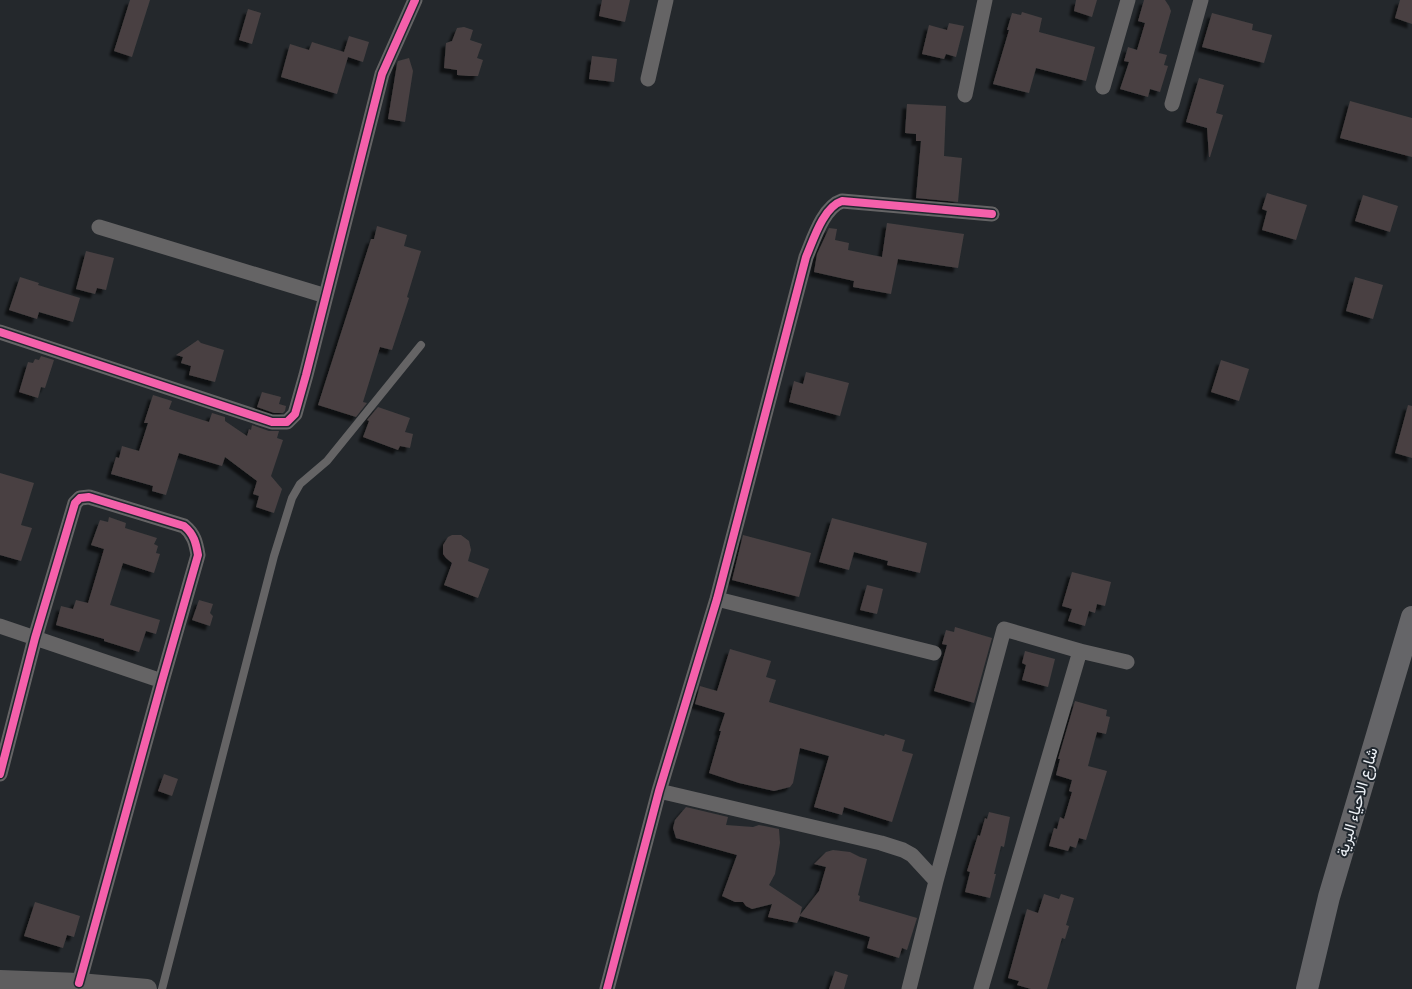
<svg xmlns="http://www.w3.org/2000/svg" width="1412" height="989" viewBox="0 0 1412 989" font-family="'Roboto Condensed',Vazirmatn,sans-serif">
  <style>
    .building { fill: #484142; filter: url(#shadow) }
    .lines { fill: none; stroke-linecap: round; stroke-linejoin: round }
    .lane { stroke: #656465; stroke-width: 8 }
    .street { stroke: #656465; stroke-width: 15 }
    .secondary { stroke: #5f5e5f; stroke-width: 20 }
    .primary { stroke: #656568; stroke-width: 22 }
    .cycleway-casing { stroke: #21282f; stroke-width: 11 }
    .cycleway { stroke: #f560ab; stroke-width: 8 }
    .labels { text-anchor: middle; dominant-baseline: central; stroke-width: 4; stroke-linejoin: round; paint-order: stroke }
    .street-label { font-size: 16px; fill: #eef2f7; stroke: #21282f }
  </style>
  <defs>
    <filter id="shadow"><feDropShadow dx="-4.5" dy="4.5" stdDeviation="1" flood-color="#0009"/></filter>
  </defs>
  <rect width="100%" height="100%" fill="#24282c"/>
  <path class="building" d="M 130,0 L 150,0 L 132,57 L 114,51 Z
    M 602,0 L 630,0 L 625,22 L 599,16 Z
    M 1076,0 L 1097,0 L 1092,17 L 1074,11 Z
    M 1144,0 L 1165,0 L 1169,6 L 1171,11 L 1159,53 L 1167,55 L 1164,65 L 1168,66 L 1160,92 L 1150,89 L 1148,97 L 1120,89 L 1129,62 L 1124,61 L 1128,47 L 1137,50 L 1145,23 L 1138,21 Z
    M 1400,0 L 1412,0 L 1412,24 L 1395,18 Z
    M 248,9 L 261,13 L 252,44 L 239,40 Z
    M 1022,12 L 1042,18 L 1039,32 L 1095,47 L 1086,81 L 1036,68 L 1029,93 L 993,84 L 1009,30 L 1007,30 L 1012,13 L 1021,15 Z
    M 1212,13 L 1253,24 L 1252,30 L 1272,35 L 1264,63 L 1202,47 Z
    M 949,23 L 964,26 L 956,57 L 946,54 L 944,59 L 922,54 L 929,25 L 947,30 Z
    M 464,27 L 473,30 L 470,40 L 482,44 L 477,58 L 483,60 L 478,76 L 469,76 L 457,75 L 457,70 L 444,68 L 446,43 L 452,41 L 457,28 Z
    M 349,36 L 369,42 L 363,62 L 348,57 L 337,94 L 281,77 L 290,44 L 309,50 L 312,42 L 344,52 Z
    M 592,56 L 617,59 L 614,82 L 589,79 Z
    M 409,58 L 413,71 L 405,122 L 388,119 L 397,64 L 398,61 Z
    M 1199,78 L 1224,85 L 1216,113 L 1223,115 L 1210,157 L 1209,157 L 1207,128 L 1186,122 Z
    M 1350,101 L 1412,118 L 1412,157 L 1340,138 Z
    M 907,104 L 946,106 L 944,156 L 962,158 L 958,202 L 916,198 L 921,141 L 916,141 L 916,134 L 905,133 Z
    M 1267,193 L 1307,205 L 1296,240 L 1262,230 L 1267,211 L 1262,209 Z
    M 1363,195 L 1398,206 L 1390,232 L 1355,221 Z
    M 887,223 L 964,234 L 958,268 L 898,259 L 891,294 L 853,287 L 854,281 L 814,272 L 817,254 L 829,228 L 837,229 L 835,240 L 849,243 L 848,250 L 882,257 Z
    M 377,226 L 407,235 L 404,246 L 421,251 L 407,297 L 409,298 L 392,350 L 380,347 L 363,402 L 367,403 L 356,417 L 318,405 L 371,239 L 374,239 Z
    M 86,251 L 114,258 L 106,290 L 97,288 L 95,294 L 76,289 Z
    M 20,277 L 39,283 L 38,285 L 80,298 L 73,322 L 39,312 L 37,319 L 9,310 Z
    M 1355,277 L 1383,285 L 1373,319 L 1346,311 Z
    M 198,340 L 201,343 L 224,350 L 215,382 L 189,375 L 191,366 L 181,363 L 183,357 L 176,355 Z
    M 41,356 L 54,360 L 45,388 L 41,387 L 38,398 L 19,392 L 28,362 L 33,363 L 35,359 L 39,360 Z
    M 1221,360 L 1249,369 L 1239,401 L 1211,392 Z
    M 806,372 L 849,383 L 840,416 L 789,402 L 794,381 L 803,384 Z
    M 262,392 L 281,397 L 279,404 L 286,406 L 285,411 L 283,413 L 274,413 L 257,407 Z
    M 153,395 L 172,401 L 169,409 L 184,414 L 209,422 L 212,413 L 225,417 L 225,421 L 247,436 L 249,429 L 251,430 L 252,425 L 269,431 L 279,431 L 277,438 L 283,440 L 271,476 L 282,489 L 274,513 L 256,507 L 259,496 L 253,494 L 257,481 L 225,457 L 222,466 L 179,453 L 166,495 L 152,491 L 153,486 L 111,474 L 116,457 L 119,458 L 122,446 L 139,451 L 148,423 L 144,423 Z
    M 1408,405 L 1412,406 L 1412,458 L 1395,453 Z
    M 378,407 L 410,418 L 405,432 L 413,434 L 410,448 L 400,446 L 398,450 L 363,437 L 369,421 L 367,420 Z
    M 0,473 L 34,483 L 21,525 L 32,528 L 21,561 L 0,555 Z
    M 109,517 L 126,523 L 125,528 L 157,538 L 154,544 L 158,546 L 156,553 L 160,554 L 154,573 L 123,563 L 110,605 L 160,620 L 156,634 L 146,631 L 139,652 L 104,641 L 104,639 L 56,625 L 61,606 L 73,609 L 76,600 L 88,603 L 104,549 L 91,545 L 100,520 L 108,522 Z
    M 832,518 L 927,543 L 920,573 L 887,565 L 888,561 L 854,552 L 849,570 L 819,562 Z
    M 452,535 L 461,535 L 469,541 L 471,550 L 468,561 L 489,569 L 478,598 L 444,585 L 452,563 L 446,558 L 443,554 L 443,545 L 448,537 Z
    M 743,535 L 811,553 L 799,597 L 732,580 Z
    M 1072,572 L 1111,582 L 1105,606 L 1097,604 L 1095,613 L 1089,611 L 1085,626 L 1068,621 L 1072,609 L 1062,606 Z
    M 867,585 L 883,589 L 877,614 L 860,610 Z
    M 199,600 L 213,604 L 210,613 L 213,616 L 210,626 L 192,620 Z
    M 955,627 L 992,638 L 974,703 L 934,691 L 947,645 L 942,644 L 946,630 L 954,632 Z
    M 730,649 L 771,661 L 766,677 L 776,680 L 769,702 L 884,736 L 885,734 L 905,740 L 902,751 L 913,754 L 892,822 L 844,807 L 842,815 L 814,807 L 829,756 L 800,748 L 793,783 L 790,787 L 774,791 L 739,783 L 709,773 L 721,731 L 719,731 L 725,713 L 695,704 L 700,686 L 717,691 Z
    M 1025,651 L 1055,659 L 1048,687 L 1022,680 L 1026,665 L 1022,663 Z
    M 1075,701 L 1107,710 L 1106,716 L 1110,717 L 1106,734 L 1097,732 L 1088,766 L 1107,771 L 1086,840 L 1079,838 L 1076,848 L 1070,846 L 1068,851 L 1049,846 L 1054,828 L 1057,829 L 1060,817 L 1064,819 L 1072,792 L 1069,791 L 1072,780 L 1056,775 L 1060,759 L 1058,759 Z
    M 164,774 L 178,779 L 172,796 L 158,791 Z
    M 686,807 L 728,817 L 726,825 L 753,827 L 759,825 L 779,829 L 780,843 L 775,874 L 769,885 L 802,907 L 800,915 L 819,891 L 826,867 L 814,864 L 826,852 L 833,850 L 850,852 L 860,857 L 867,859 L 858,895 L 860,896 L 859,901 L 917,918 L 907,950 L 902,948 L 899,958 L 867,948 L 870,937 L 800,916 L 797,923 L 768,917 L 772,904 L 752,909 L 746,906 L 743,902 L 735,902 L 722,896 L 737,855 L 676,838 L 673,828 L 675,820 Z
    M 989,812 L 1010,817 L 1004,847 L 1001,846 L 994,874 L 996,874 L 990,898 L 965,892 L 970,872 L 967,871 L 978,835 L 980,836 L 985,818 L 987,819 Z
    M 1044,894 L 1059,899 L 1061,894 L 1074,898 L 1066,925 L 1069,926 L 1065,939 L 1062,938 L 1047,989 L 1031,989 L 1017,985 L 1019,981 L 1008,978 L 1027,909 L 1038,913 Z
    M 35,902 L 80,916 L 74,937 L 67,935 L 63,948 L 24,936 Z
    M 835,971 L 848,975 L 844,989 L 829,989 Z"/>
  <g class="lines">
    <path class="lane" d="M 162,989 L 274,556 L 292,498 L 300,484 L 327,461 L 421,345"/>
    <path class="street" d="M 648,79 L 666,0
      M 1103,87 L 1128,0
      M 965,95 L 985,0
      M 1172,104 L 1201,0
      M 99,227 L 326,296
      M 0,332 L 272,422 L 287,422 L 295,414 L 306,375 L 382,74 L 415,0
      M 717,599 L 934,653
      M 0,626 L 162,681
      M 0,774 L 35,638 L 75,503 L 80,498 L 89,497 L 184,526 C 194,534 196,543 198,555 L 162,681 L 79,983
      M 659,791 L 881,843 L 903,850 L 912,855 L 936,881
      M 607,989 L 659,791 L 717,599 L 806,257 C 813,241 823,207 842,201 L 992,214
      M 909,989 L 936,881 L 1004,629 L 1080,651 L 1127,662
      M 981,989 L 1080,651"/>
    <path class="secondary" d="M 0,980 L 79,983 L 147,989"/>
    <path class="primary" d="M 1307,989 L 1329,897 L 1412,617"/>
    <g class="cycleway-casing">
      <path id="cycleway" d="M 0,332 L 272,422 L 287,422 L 295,414 L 306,375 L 382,74 L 415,0
        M 0,774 L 35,638 L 75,503 L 80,498 L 89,497 L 184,526 C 194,534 196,543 198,555 L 162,681 L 79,983
        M 607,989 L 659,791 L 717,599 L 806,257 C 813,241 823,207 842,201 L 992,214"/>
    </g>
    <use href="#cycleway" class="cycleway"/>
  </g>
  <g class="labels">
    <g class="street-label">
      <text transform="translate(1357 802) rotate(-74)">شارع الاحياء البرية</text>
    </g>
  </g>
</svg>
